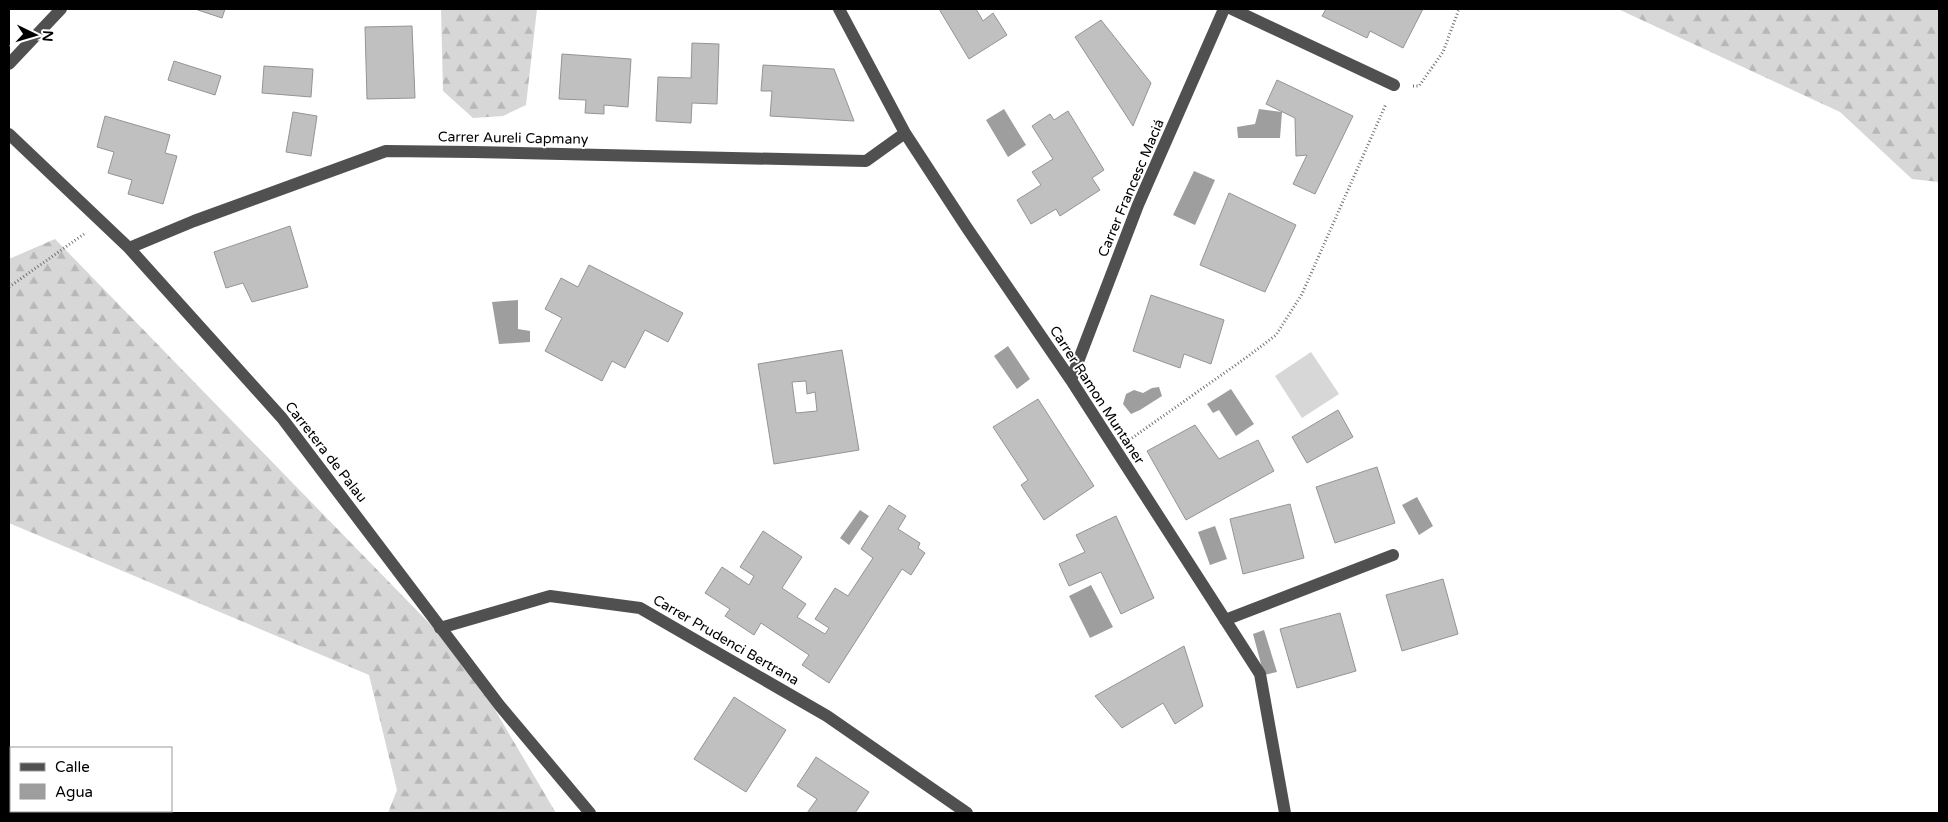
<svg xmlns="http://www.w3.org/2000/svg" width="1948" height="822" viewBox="0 0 1948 822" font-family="'Varela Round',sans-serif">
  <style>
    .forest { fill: url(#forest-firs) }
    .park { fill: #d7d7d7 }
    .water { fill: #9e9e9e }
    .building { fill: #c0c0c0; stroke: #949494; fill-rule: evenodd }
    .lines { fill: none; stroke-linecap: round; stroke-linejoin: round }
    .path { stroke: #727272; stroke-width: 3; stroke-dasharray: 1 2.5; stroke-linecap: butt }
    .minor { stroke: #505050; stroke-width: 12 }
    .labels { text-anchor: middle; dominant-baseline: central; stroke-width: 4; stroke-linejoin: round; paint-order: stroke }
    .street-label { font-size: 14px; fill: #000; stroke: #fff }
  </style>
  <defs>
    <pattern id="forest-firs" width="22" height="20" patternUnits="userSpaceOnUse" patternTransform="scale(1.25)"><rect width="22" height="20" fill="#d7d7d7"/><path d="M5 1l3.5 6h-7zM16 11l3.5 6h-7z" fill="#b7b7b7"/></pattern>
  </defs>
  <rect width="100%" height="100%" fill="#fff"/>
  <path class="forest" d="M 441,9 L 537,9 L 526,105 L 503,116 L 473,118 L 443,91 Z
    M 1618,9 L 1939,9 L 1939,182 L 1912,179 L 1840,112 Z
    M 55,239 L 466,661 L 556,813 L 388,813 L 397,790 L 369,675 L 9,523 L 9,259 Z
    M 9,778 L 11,779 L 11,811 L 110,811 L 121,813 L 9,813 Z"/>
  <path class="park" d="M 1311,352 L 1339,394 L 1302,418 L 1275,376 Z"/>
  <path class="water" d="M 1004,109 L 1026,145 L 1008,157 L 986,120 Z
    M 1259,109 L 1282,112 L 1280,138 L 1238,138 L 1237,127 L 1255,124 Z
    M 1194,171 L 1215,180 L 1195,225 L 1173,215 Z
    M 518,300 L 518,329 L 530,331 L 530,342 L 499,344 L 492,302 Z
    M 1008,346 L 1030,379 L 1017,389 L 994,356 Z
    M 1159,387 L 1162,396 L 1140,410 L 1131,414 L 1123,404 L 1126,394 L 1134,390 L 1143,393 L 1152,388 Z
    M 1231,389 L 1254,424 L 1236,436 L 1219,410 L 1213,413 L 1207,404 Z
    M 1417,497 L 1433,526 L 1419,535 L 1402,505 Z
    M 860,510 L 869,516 L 849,545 L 840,538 Z
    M 1215,526 L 1227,559 L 1210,565 L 1198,532 Z
    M 1091,585 L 1113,627 L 1090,638 L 1069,596 Z
    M 1264,630 L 1277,672 L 1264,675 L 1253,634 Z"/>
  <path class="building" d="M 195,9 L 225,9 L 222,18 Z
    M 939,9 L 976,9 L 983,21 L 993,13 L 1007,35 L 969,59 Z
    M 1326,9 L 1423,9 L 1403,48 L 1370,31 L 1367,38 L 1322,16 Z
    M 1101,20 L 1151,83 L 1133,126 L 1075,37 Z
    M 412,26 L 415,98 L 367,99 L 365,27 Z
    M 692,43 L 719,44 L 717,104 L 692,103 L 691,123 L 656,121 L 658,77 L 691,78 Z
    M 562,54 L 631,59 L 628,107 L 604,105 L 604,114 L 585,113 L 586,100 L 559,99 Z
    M 174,61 L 221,76 L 215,95 L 168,80 Z
    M 763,65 L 834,69 L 854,121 L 770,116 L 772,91 L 761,91 Z
    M 264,66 L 313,69 L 311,97 L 262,93 Z
    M 1277,80 L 1353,116 L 1315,194 L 1293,184 L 1307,155 L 1296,156 L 1295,118 L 1266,104 Z
    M 1068,111 L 1104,170 L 1092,178 L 1100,190 L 1060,216 L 1056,209 L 1031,224 L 1017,200 L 1041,185 L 1032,172 L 1053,159 L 1032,126 L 1050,114 L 1054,120 Z
    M 293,112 L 317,116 L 311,156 L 286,152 Z
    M 105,116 L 170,135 L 165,153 L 177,156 L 163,204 L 128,194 L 132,180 L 108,173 L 114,152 L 97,147 Z
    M 1229,193 L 1296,225 L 1265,292 L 1200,265 Z
    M 290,226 L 308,287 L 252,302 L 243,283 L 226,288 L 214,252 Z
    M 589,265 L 683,313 L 668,342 L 645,330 L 625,368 L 612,361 L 602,381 L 545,351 L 562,318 L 545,309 L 561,278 L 578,287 Z
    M 1151,295 L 1224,320 L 1211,364 L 1184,354 L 1180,368 L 1133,351 Z
    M 842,350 L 859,450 L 774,464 L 758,364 ZM 806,381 L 807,394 L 815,392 L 817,411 L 796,413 L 792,382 Z
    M 1038,399 L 1094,486 L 1044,520 L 1021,485 L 1028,480 L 993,427 Z
    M 1338,410 L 1353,437 L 1307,463 L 1292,437 Z
    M 1195,425 L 1219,459 L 1258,440 L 1274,471 L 1186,520 L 1147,451 Z
    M 1377,467 L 1395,523 L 1335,543 L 1316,487 Z
    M 1290,504 L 1304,558 L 1243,574 L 1230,519 Z
    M 889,505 L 906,516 L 898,529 L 920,543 L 918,548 L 925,553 L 911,575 L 902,569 L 829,683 L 802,665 L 809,655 L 761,623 L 754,635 L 725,616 L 730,609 L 705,593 L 722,567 L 749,585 L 754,576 L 740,567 L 763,531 L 802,557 L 782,588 L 806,604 L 797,617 L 825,634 L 829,628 L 815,619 L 835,588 L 848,596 L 873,558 L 861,549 Z
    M 1116,516 L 1154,598 L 1121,614 L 1101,572 L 1069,586 L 1059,564 L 1085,552 L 1076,535 Z
    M 1443,579 L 1458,634 L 1402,651 L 1386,595 Z
    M 1340,613 L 1356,671 L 1297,688 L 1280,629 Z
    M 1184,646 L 1203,706 L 1175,724 L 1163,703 L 1122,728 L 1095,696 Z
    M 734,697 L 786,730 L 746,792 L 694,759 Z
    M 816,757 L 869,792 L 855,813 L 807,813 L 817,799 L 797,786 Z"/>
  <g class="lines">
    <path class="path" d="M 1413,86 L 1419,86 L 1443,52 L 1459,9
      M 9,287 L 84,234
      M 1132,438 L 1247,357 L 1276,335 L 1302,294 L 1386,104
      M 9,776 L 11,777
      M 111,811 L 120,813"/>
    <path class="minor" d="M 839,9 L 905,133 L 967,228 L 1071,380 L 1260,674 L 1285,813
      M 1232,9 L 1394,85
      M 9,64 L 61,9
      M 9,134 L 129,248 L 282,418 L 500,706 L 590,813
      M 129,248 L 194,221 L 386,151 L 473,152 L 866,161 L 905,133
      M 1071,380 L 1138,205 L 1224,9
      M 1225,620 L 1393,555
      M 440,628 L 550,596 L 640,608 L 827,716 L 967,813"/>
  </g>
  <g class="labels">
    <g class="street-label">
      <text transform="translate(513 138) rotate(1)">Carrer Aureli Capmany</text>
      <text transform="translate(1131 188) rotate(-67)">Carrer Francesc Maciá</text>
      <text transform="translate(1097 395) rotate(57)">Carrer Ramon Muntaner</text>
      <text transform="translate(326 452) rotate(52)">Carretera de Palau</text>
      <text transform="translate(726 640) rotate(30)">Carrer Prudenci Bertrana</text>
    </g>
  </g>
  <rect width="1948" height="822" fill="none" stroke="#000000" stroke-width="20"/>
  <rect x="10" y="747" width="162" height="65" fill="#ffffff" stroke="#999999"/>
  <rect x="20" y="763" width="25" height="8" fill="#505050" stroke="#999999"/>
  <text x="55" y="772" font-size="15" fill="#000000">Calle</text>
  <rect x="20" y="784" width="25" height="15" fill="#9e9e9e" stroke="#999999"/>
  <text x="55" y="797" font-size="15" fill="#000000">Agua</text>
  <g transform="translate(35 35) rotate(95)" stroke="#ffffff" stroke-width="4" paint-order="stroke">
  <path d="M0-4L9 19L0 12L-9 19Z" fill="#000000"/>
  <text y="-8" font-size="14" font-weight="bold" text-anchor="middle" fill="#000000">N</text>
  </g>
</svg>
